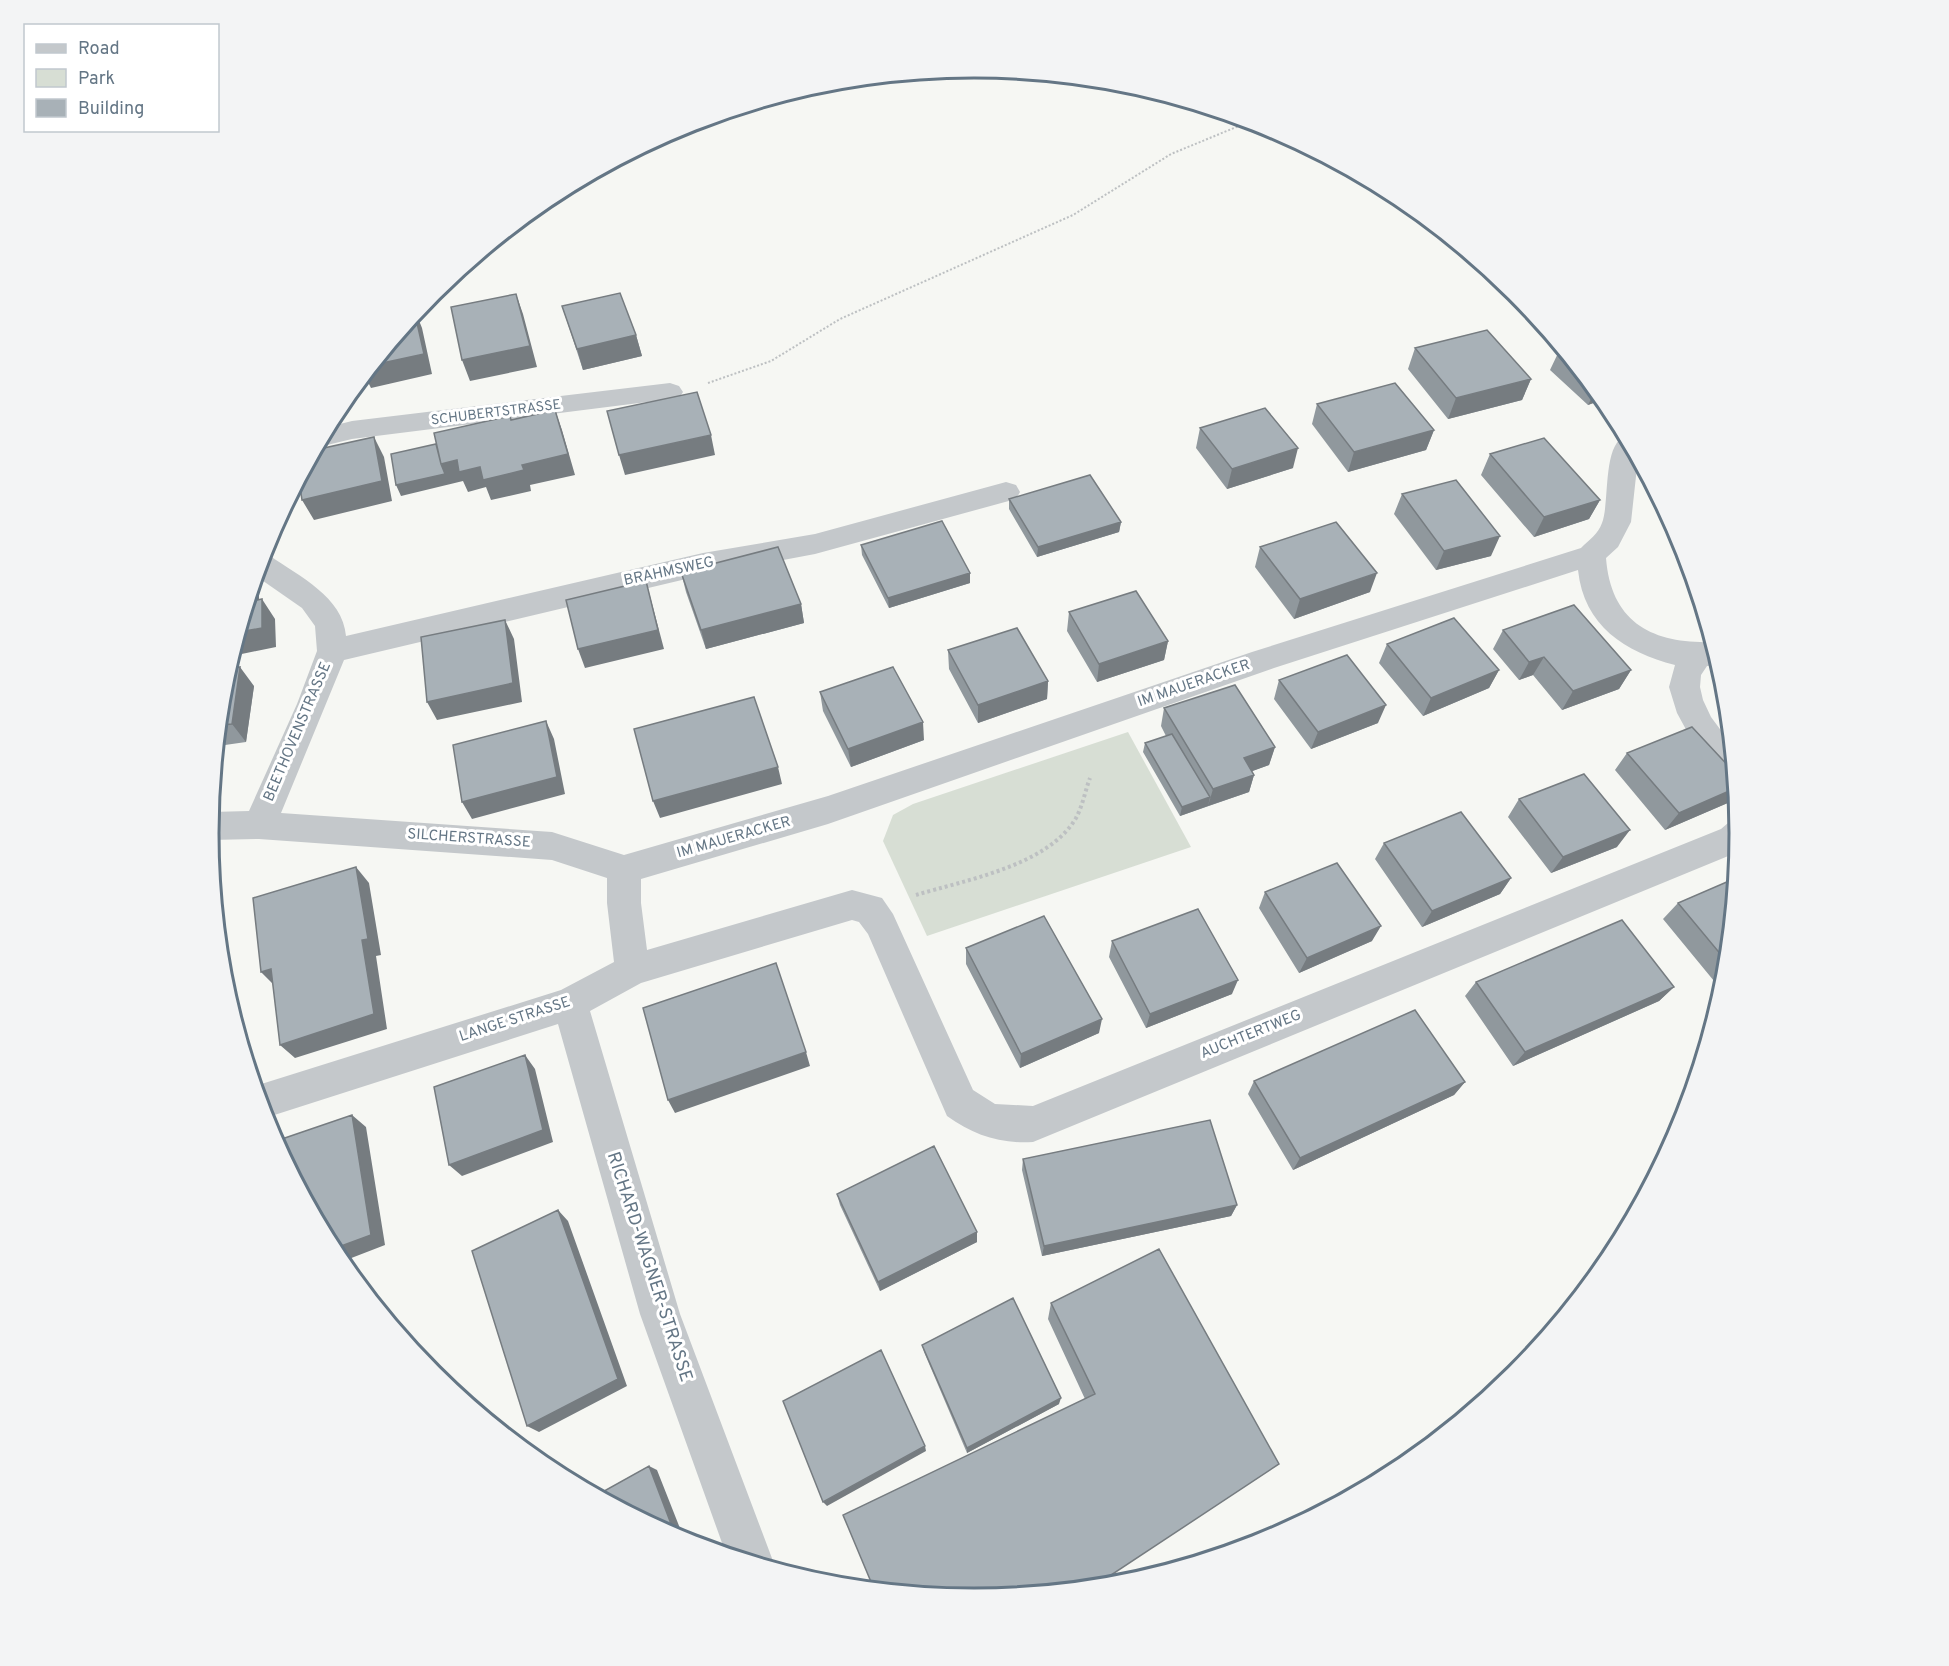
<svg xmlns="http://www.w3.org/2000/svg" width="1949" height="1666" viewBox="0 0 1949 1666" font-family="Overpass,sans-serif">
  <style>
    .green { fill: #d7ded4 }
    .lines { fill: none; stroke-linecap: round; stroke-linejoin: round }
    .path-far1 { stroke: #bdc0c2; stroke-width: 2; stroke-dasharray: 2 2; stroke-linecap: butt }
    .path { stroke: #bdc0c2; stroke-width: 4; stroke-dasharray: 3 3; stroke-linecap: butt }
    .minor { fill: #c4c8cb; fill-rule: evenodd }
    .wall { fill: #90989d }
    .shaded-wall { fill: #767c80 }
    .building { fill: #a8b1b7; stroke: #767c80; stroke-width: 1.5 }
    .labels { text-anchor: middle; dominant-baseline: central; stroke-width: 6; stroke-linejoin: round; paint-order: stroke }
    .far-street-label { font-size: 14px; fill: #647685; stroke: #fff }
    .street-label { font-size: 15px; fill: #647685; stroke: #fff }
    .near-street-label { font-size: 18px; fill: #647685; stroke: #fff }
    .rim { fill: none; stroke: #647685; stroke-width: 3 }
  </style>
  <rect width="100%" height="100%" fill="#f6f7f3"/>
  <path class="green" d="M 1128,732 L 1191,847 L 927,936 L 883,841 L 893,815 L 913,804 Z"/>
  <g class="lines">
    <path class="path-far1" d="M 708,383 L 771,361 L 840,319 L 1073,215 L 1171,154 L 1251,121"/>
    <path class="path" d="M 916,895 C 965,880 1048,866 1076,818 C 1083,805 1085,791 1090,778"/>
    <path class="minor" d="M 670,383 L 679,386 L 683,392 L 679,398 L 352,439 L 323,446 L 318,445 L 328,427 L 352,421 Z
      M 1626,436 L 1638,458 L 1631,522 L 1618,547 L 1606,558 C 1611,623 1653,644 1713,642 L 1719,665 L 1707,666 L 1701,675 L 1700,687 L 1703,700 L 1711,717 L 1731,744 L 1735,785 L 1723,781 L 1689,735 L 1677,713 L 1669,687 L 1675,665 C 1625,652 1584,626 1578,570 L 1274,668 L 828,824 L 641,879 L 641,903 L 647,950 L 852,890 L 882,898 L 893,914 L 973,1090 L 995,1104 L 1033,1106 L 1721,829 L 1728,823 L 1739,819 L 1738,852 L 1033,1142 C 999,1144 974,1135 947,1116 L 868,934 L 859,922 L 852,920 L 641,983 L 590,1011 L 680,1314 L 773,1561 L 771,1567 L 726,1554 L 640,1314 L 558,1024 L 265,1118 L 255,1086 L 561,990 L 614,962 L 607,903 L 607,878 L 552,860 L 259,839 L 210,840 L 211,812 L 249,811 L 297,704 L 317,651 L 315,626 L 302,608 L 256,576 L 263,554 L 270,556 C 299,576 343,597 346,636 L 703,553 L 815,534 L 1006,482 L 1016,485 L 1020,492 L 1016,499 L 815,554 L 703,575 L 344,660 L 281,813 L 552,832 L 624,855 L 828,796 L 1252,652 L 1581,548 C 1589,540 1598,534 1602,523 C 1610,503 1602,443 1626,436 Z"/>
  </g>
  <path class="wall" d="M 562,306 L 636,335 L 642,356 L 583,370 Z
    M 1415,348 L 1531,379 L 1522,400 L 1448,419 L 1408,369 Z
    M 1562,348 L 1604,399 L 1588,405 L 1550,370 L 1560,349 Z
    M 1317,404 L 1434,430 L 1426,450 L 1348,472 L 1312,424 Z
    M 1200,428 L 1293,468 L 1227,489 L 1196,448 Z
    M 1490,454 L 1600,500 L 1589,519 L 1534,537 L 1481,475 Z
    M 1402,494 L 1491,556 L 1436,570 L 1394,514 Z
    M 1009,499 L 1121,522 L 1119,532 L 1037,557 L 1009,509 Z
    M 861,545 L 970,573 L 970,583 L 889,608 L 862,555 Z
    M 1260,547 L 1370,592 L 1294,619 L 1255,567 Z
    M 1685,552 L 1689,563 L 1683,556 Z
    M 681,572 L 801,604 L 804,623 L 706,649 L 686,592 Z
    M 1069,612 L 1168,641 L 1164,660 L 1097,682 L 1067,631 Z
    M 1503,630 L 1631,670 L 1619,689 L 1562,710 L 1533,675 L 1519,680 L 1493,649 Z
    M 1387,644 L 1499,670 L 1489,688 L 1423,716 L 1379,663 Z
    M 948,650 L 1048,681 L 1047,699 L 978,723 L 949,669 Z
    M 1279,680 L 1378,723 L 1311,749 L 1274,699 Z
    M 224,683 L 254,686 L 246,742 L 218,746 Z
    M 820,692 L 924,740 L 851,767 L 823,711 Z
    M 1164,708 L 1275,747 L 1269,765 L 1252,771 L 1254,775 L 1249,792 L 1180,816 L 1143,752 L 1145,743 L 1166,736 L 1161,726 Z
    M 1627,753 L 1730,802 L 1665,830 L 1615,770 Z
    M 1519,799 L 1617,847 L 1551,873 L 1508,817 Z
    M 1384,843 L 1511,878 L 1500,894 L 1422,927 L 1375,859 Z
    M 1736,878 L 1726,976 L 1714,981 L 1663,919 L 1678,903 Z
    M 1265,892 L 1372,941 L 1299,973 L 1259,908 Z
    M 1112,941 L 1232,994 L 1146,1028 L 1109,957 Z
    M 966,948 L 1099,1033 L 1020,1068 L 966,964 Z
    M 1476,982 L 1674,987 L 1659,1001 L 1513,1066 L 1465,996 Z
    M 1254,1081 L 1465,1082 L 1454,1095 L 1293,1170 L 1248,1094 Z
    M 1023,1159 L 1237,1205 L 1231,1216 L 1042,1256 L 1022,1170 Z
    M 837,1194 L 977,1242 L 880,1291 L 840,1205 Z
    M 1051,1303 L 1279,1464 L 1085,1399 L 1048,1319 Z
    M 922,1345 L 1059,1404 L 967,1453 L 924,1352 Z"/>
  <path class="shaded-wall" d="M 516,294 L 523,314 L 537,367 L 470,381 L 462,360 Z
    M 416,313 L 422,328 L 432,374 L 371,388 L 368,382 L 357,384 Z
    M 636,335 L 642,356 L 583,370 L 577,349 Z
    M 1531,379 L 1522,400 L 1448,419 L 1456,398 Z
    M 1596,389 L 1604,399 L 1588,405 Z
    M 555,410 L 562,430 L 575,475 L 530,485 L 531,491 L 491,500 L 486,487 L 468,492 L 463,481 L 401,496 L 396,485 L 441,464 L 457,460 L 480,467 L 522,465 Z
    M 1434,430 L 1426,450 L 1348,472 L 1354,452 Z
    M 711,435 L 715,455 L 625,475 L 619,455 Z
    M 374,437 L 384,457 L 392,501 L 314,520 L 302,500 Z
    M 1298,448 L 1293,468 L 1227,489 L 1232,469 Z
    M 1600,500 L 1589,519 L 1534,537 L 1544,517 Z
    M 1121,522 L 1119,532 L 1037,557 L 1038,547 Z
    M 1500,536 L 1491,556 L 1436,570 L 1444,551 Z
    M 970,573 L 970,583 L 889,608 L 888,598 Z
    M 1377,573 L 1370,592 L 1294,619 L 1300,599 Z
    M 646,581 L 664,649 L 585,668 L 578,649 Z
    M 254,585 L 259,593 L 259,622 L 247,606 Z
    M 262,599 L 275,619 L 276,647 L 232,656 L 239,632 Z
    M 801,604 L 804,623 L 706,649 L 701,630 Z
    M 505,620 L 514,639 L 522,702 L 437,720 L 427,702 Z
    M 1168,641 L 1164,660 L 1097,682 L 1099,664 Z
    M 1544,657 L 1533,675 L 1519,680 L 1529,662 Z
    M 240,667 L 254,686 L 246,742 L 232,724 Z
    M 1499,670 L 1489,688 L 1423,716 L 1431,698 Z
    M 1631,670 L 1619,689 L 1562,710 L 1573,691 Z
    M 1048,681 L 1047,699 L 978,723 L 978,705 Z
    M 1386,705 L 1378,723 L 1311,749 L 1318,732 Z
    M 546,721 L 554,739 L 565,794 L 472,819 L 462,802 Z
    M 923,722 L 924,740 L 851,767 L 848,749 Z
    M 1275,747 L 1269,765 L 1239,776 L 1244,758 Z
    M 778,767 L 782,784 L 660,818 L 653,801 Z
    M 1254,775 L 1249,792 L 1208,806 L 1213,789 Z
    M 1736,788 L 1736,794 L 1730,802 L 1665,830 L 1679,813 Z
    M 1210,797 L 1208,806 L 1180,816 L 1182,807 Z
    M 1630,830 L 1617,847 L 1551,873 L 1563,857 Z
    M 356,867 L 369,883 L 381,955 L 376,956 L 387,1029 L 295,1058 L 280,1045 L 362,940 Z
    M 1511,878 L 1500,894 L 1422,927 L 1432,911 Z
    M 1381,926 L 1372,941 L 1299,973 L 1307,958 Z
    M 271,969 L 276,987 L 261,972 Z
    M 1726,970 L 1726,976 L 1714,981 Z
    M 1238,980 L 1232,994 L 1146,1028 L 1150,1014 Z
    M 1674,987 L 1659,1001 L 1513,1066 L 1525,1052 Z
    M 1102,1019 L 1099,1033 L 1020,1068 L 1021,1054 Z
    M 806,1052 L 810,1066 L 675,1113 L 668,1100 Z
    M 525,1055 L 535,1069 L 553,1142 L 462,1176 L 449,1165 Z
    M 1465,1082 L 1454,1095 L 1293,1170 L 1300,1158 Z
    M 352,1115 L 366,1127 L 385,1245 L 341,1262 L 333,1249 Z
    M 1237,1205 L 1231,1216 L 1042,1256 L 1044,1246 Z
    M 558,1210 L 568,1221 L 627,1386 L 539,1432 L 527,1426 Z
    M 977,1232 L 977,1242 L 880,1291 L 878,1282 Z
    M 1061,1398 L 1059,1404 L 967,1453 L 967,1448 Z
    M 925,1446 L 926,1451 L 827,1506 L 823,1502 Z
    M 649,1466 L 657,1470 L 685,1541 L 676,1537 Z"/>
  <path class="building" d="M 620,293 L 636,335 L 577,349 L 562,306 Z
    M 516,294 L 530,346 L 462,360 L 451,307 Z
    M 415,314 L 424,354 L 373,365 Z
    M 1487,330 L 1531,379 L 1456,398 L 1415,348 Z
    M 1562,348 L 1572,361 L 1560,349 Z
    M 1395,383 L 1434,430 L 1354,452 L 1317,404 Z
    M 697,392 L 711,435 L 619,455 L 607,411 Z
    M 1265,408 L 1298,448 L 1232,469 L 1200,428 Z
    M 555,410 L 568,454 L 522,465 L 524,470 L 483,480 L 480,467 L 459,472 L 457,460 L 441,464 L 434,433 L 510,416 L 511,420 Z
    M 374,437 L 382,481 L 302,500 L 299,480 L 315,450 Z
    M 1544,438 L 1600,500 L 1544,517 L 1490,454 Z
    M 436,444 L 441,464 L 445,474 L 396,485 L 391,454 Z
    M 1090,475 L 1121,522 L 1038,547 L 1009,499 Z
    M 1456,480 L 1500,536 L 1444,551 L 1402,494 Z
    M 942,521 L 970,573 L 888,598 L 861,545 Z
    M 1336,522 L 1377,573 L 1300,599 L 1260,547 Z
    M 778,547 L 801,604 L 701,630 L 681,572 Z
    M 646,581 L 658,630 L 578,649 L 566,600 Z
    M 1136,591 L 1168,641 L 1099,664 L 1069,612 Z
    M 262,599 L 262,628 L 239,632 L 248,602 Z
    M 1574,605 L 1631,670 L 1573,691 L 1544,657 L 1529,662 L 1503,630 Z
    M 1454,618 L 1499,670 L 1431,698 L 1387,644 Z
    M 505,620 L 513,683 L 427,702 L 421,637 Z
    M 1017,628 L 1048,681 L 978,705 L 948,650 Z
    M 1347,655 L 1386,705 L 1318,732 L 1279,680 Z
    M 240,667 L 232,724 L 220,725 L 224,683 L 228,669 Z
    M 893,667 L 923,722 L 848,749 L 820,692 Z
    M 1235,685 L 1275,747 L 1244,758 L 1254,775 L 1213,789 L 1164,708 Z
    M 754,697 L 778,767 L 653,801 L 634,729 Z
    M 546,721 L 557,777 L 462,802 L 453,745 Z
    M 1692,727 L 1734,772 L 1736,788 L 1679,813 L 1627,753 Z
    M 1172,734 L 1210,797 L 1182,807 L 1145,743 Z
    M 1584,774 L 1630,830 L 1563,857 L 1519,799 Z
    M 1461,812 L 1511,878 L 1432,911 L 1384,843 Z
    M 1337,863 L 1381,926 L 1307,958 L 1265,892 Z
    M 356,867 L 368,939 L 362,940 L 374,1014 L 280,1045 L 271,969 L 261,972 L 253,898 Z
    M 1736,878 L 1727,962 L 1678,903 Z
    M 1198,909 L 1238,980 L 1150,1014 L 1112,941 Z
    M 1044,916 L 1102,1019 L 1021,1054 L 966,948 Z
    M 1622,920 L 1674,987 L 1525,1052 L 1476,982 Z
    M 776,963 L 806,1052 L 668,1100 L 643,1008 Z
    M 1415,1010 L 1465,1082 L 1300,1158 L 1254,1081 Z
    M 525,1055 L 543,1130 L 449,1165 L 434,1087 Z
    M 352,1115 L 371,1235 L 333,1249 L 276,1141 Z
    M 1210,1120 L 1237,1205 L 1044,1246 L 1023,1159 Z
    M 934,1146 L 977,1232 L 878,1282 L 837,1194 Z
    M 558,1210 L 618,1379 L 527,1426 L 472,1251 Z
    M 1159,1249 L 1279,1464 L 1093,1587 L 974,1598 L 874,1589 L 843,1515 L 1095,1394 L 1051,1303 Z
    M 1013,1298 L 1061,1398 L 967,1448 L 922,1345 Z
    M 881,1350 L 925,1446 L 823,1502 L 783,1401 Z
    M 649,1466 L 676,1537 L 597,1495 Z"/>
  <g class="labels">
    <g class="far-street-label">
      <text transform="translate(496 413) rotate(-7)">SCHUBERTSTRASSE</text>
    </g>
    <g class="street-label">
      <text transform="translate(669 572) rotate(-12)">BRAHMSWEG</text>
      <text transform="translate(1194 684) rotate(-19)">IM MAUERACKER</text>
      <text transform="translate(298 732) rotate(-67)">BEETHOVENSTRASSE</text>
      <text transform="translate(734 838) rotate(-16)">IM MAUERACKER</text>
      <text transform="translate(469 839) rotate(4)">SILCHERSTRASSE</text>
      <text transform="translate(515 1020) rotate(-18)">LANGE STRASSE</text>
      <text transform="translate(1251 1035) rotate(-22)">AUCHTERTWEG</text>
    </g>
    <g class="near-street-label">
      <text transform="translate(649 1267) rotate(72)">RICHARD-WAGNER-STRASSE</text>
    </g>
  </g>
  <path d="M0 0H1949V1666H0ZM219 833a755 755 0 1 1 1510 0a755 755 0 1 1-1510 0Z" fill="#f3f4f5" fill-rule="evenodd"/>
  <path class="rim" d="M219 833a755 755 0 1 1 1510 0a755 755 0 1 1-1510 0Z"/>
  <rect x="24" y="24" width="195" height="108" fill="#ffffff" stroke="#c1c8ce" stroke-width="1.5"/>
  <rect x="36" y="44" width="30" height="9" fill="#c4c8cb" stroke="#c1c8ce" stroke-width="1.5"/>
  <text x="78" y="54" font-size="18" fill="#647685">Road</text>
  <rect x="36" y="69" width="30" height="18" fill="#d7ded4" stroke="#c1c8ce" stroke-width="1.5"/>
  <text x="78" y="84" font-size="18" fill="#647685">Park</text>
  <rect x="36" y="99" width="30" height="18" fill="#a8b1b7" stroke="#c1c8ce" stroke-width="1.5"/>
  <text x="78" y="114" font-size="18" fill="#647685">Building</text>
</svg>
